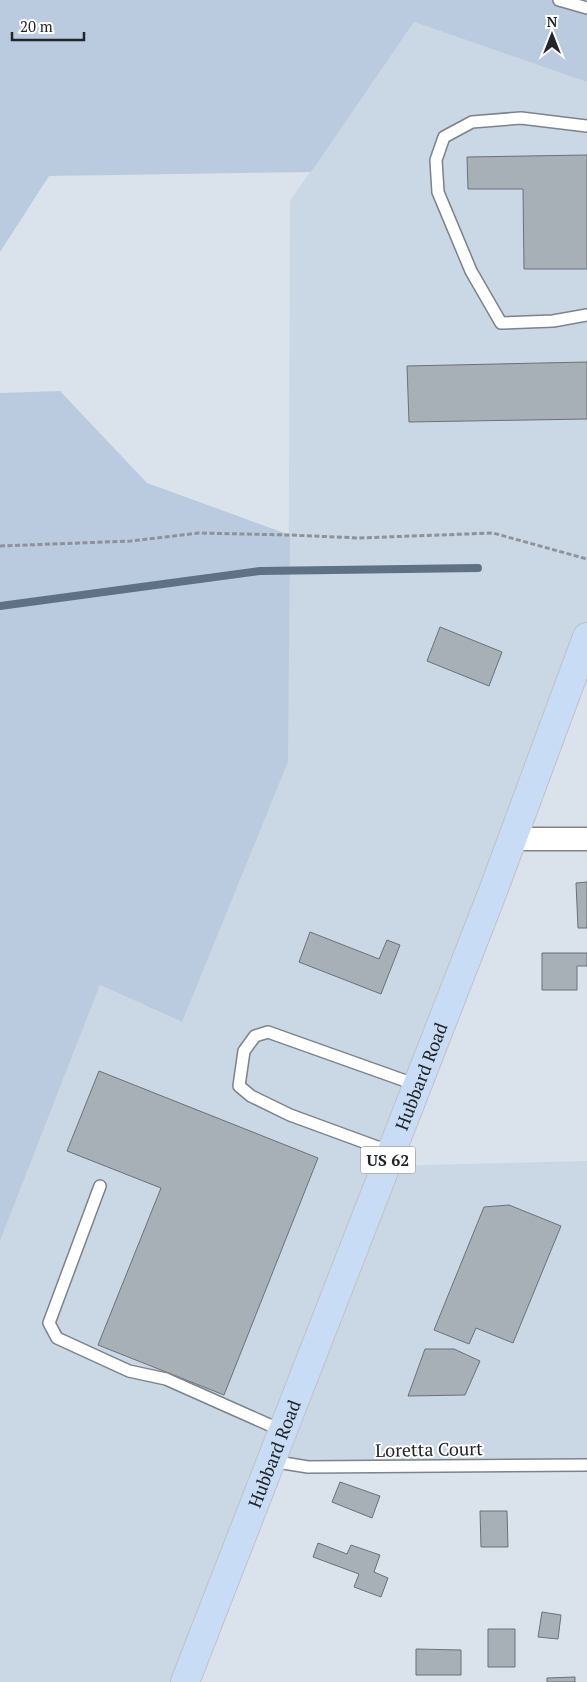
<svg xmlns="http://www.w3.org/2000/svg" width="587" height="1682" viewBox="0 0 587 1682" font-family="'PT Serif',serif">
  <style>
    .built { fill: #cad7e5 }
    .green { fill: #bacbdf }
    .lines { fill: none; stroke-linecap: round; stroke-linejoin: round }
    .stream { stroke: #5e7185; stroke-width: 8 }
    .building { fill: #a7afb7; stroke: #6a7179 }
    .service-casing { stroke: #7c838b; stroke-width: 14 }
    .minor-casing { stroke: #7c838b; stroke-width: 25 }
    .primary-casing { stroke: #c1c2c3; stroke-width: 30 }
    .path { stroke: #8d9399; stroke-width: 3; stroke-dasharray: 5 2.5; stroke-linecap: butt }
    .service { stroke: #fff; stroke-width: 11 }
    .minor { stroke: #fff; stroke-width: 22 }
    .primary { stroke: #c8ddf5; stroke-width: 28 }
    .labels { text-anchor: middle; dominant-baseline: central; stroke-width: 4; stroke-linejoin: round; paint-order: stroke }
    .shield { fill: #fff; stroke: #646668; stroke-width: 1 }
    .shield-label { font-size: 16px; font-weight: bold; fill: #222528 }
    .street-label { font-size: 18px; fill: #222528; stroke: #fff }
  </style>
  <rect width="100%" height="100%" fill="#dae2eb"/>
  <path class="built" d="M 414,22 L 587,82 L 587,637 L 386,1166 L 587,1161 L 587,1465 L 271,1461 L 185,1682 L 0,1682 L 0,1241 L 100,985 L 181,1022 L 288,762 L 290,201 Z"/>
  <path class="green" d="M 0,0 L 559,0 L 587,8 L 587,82 L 414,22 L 311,172 L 49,176 L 0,252 Z
    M 60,391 L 147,483 L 290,535 L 288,762 L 182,1022 L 100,985 L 0,1241 L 0,393 Z"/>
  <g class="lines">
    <path class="stream" d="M 0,606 L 260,571 L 478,568"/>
  </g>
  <path class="building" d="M 587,155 L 587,269 L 524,269 L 523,189 L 468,189 L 467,157 Z
    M 587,362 L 587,419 L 409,422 L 407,366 Z
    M 440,627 L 502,652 L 489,686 L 427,661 Z
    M 587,882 L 587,928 L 578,928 L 576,883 Z
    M 310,932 L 379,959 L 387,940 L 400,945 L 381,994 L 299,962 Z
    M 542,953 L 587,953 L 587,966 L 577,966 L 577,990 L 542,990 Z
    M 99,1071 L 318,1158 L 224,1395 L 98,1345 L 161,1188 L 67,1151 Z
    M 509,1205 L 561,1226 L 513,1343 L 476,1328 L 469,1344 L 434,1330 L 484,1207 Z
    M 425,1349 L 454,1349 L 480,1361 L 465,1395 L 408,1396 Z
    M 340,1482 L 380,1496 L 372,1518 L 332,1502 Z
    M 480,1511 L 507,1511 L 508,1547 L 481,1547 Z
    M 318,1543 L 347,1554 L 351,1545 L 380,1555 L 374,1572 L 388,1578 L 381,1597 L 354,1587 L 359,1574 L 313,1557 Z
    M 542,1612 L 561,1615 L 558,1639 L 538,1637 Z
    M 488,1629 L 515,1629 L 515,1667 L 488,1667 Z
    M 416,1649 L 461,1650 L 461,1675 L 416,1675 Z
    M 575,1677 L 575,1682 L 547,1682 L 547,1678 Z"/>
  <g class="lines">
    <g class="service-casing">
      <path id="service" d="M 559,0 L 587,8
        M 587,126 L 521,118 L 472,122 L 444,137 L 436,160 L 438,192 L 471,271 L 501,323 L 553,321 L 587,315
        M 391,1152 L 290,1115 L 251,1096 L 239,1086 L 244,1051 L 255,1036 L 268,1032 L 417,1085
        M 100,1186 L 49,1323 L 57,1338 L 129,1371 L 166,1379 L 283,1431
        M 271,1461 L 308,1467 L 587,1465"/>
    </g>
    <g class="minor-casing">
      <path id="minor" d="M 511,839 L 587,839"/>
    </g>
    <g class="primary-casing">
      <g id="primary">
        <path id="s1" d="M 185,1682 L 493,891 L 587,637"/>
      </g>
    </g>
    <path class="path" d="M 0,546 L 131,541 L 199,533 L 290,535 L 359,538 L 493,533 L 587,559"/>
    <use href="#service" class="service"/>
    <use href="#minor" class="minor"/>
    <use href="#primary" class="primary"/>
  </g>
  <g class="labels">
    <rect class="shield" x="360.5" y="1146.5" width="55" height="27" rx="4"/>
    <g class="shield-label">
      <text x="388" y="1160">US 62</text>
    </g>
    <g class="street-label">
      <text stroke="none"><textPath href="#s1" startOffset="650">Hubbard Road</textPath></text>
      <text transform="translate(429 1449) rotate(-1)">Loretta Court</text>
      <text stroke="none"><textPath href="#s1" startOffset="245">Hubbard Road</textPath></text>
    </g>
  </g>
  <g transform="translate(552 35)" stroke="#ffffff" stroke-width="4" paint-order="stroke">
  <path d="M0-4L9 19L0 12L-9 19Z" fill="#222528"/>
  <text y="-8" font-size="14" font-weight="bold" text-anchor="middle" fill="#222528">N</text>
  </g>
  <path d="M12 32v8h72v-8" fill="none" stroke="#222528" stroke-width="2.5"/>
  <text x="20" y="32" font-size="15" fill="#222528" stroke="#ffffff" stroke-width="4" paint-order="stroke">20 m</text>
</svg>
